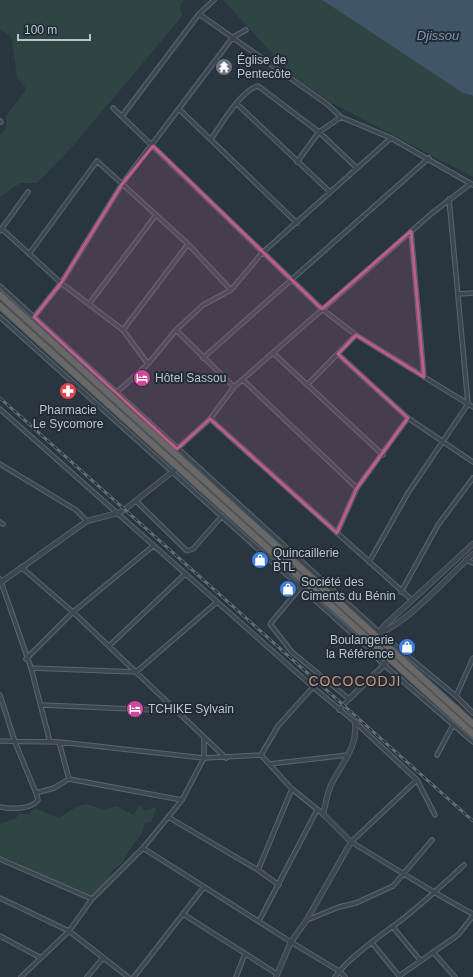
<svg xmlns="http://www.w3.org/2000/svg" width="473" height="977" viewBox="0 0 473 977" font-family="Arial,sans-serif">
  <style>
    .green { fill: #2e4543 }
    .water { fill: #415568 }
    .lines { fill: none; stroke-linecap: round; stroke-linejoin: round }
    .minor-casing { stroke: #5b656e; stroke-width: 5.5 }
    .tertiary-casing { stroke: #5b656e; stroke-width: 6 }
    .trunk-casing { stroke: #48525b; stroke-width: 8 }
    .minor { stroke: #3d4750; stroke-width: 3.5 }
    .tertiary { stroke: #3d4750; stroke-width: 4.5 }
    .trunk { stroke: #696866; stroke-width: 6 }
    .rail-casing { stroke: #606c77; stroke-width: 3 }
    .rail { stroke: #222c36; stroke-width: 1.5; stroke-dasharray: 4.5; stroke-linecap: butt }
    .marked { fill: #bf5c88; fill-opacity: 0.2; stroke: #bf5c88; stroke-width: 3; stroke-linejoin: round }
    .labels { text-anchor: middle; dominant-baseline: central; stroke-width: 4; stroke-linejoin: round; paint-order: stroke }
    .poi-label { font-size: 12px; fill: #bac2cb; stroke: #222c36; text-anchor: start }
    .water-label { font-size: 13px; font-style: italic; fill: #7e96aa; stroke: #222c36 }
    .quarter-label { font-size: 14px; letter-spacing: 1px; fill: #cd9173; stroke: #222c36 }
  </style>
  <rect width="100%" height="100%" fill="#293640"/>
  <path class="green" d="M 0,0 L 184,0 L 179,6 L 182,14 L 180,19 L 72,147 L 37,183 L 20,183 L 0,197 L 0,135 L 7,127 L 6,116 L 25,91 L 25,87 L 17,77 L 12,40 L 9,35 L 0,29 Z
    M 223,0 L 322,0 L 463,93 L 473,96 L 473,177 L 332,103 L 293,76 Z
    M 87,804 L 103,810 L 116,806 L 134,815 L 139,805 L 145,811 L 154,807 L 156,810 L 151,822 L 145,823 L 142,833 L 128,852 L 122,863 L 112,871 L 104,886 L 96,895 C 87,896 84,892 76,889 C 49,881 26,866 0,855 L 0,824 L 16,818 L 19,814 L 29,814 L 35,808 L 59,818 L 78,806 Z"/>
  <path class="water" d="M 322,0 L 473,0 L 473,96 L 463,93 Z"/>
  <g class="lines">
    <g class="minor-casing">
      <path id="minor" d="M 199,14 L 327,104 L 341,117 L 391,138 L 473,185
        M 237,104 L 330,192
        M 113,108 L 322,309 L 356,335 L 473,407
        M 179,109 L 297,223
        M 122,116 L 199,14 L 214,0
        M 0,121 L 1,122
        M 211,139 C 221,125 242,89 258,86 L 319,132 L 357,168
        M 297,162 L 319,132 L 341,117
        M 2,229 L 61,283 L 123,330 L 148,364
        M 0,231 L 28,192
        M 411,231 L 424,377
        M 29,254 L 97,161 L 188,244 L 231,290
        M 0,286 L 380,633 L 456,696 L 473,713
        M 458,294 L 473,293
        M 89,304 L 156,215
        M 0,317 L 367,647 L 384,665 L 473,742
        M 34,317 L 61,283 L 122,184 L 233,37 L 246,30
        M 123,330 L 188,244
        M 176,330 L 234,387
        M 273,353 L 383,455
        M 338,354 L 408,418 L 473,462
        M 203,358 L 429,158
        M 243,380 L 357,488
        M 307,385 L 356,335
        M 116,393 L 148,364 L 176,330 L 203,305 L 231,290 L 262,253 L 391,138
        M 0,409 L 313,687 L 355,722 L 417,780 L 435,815
        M 210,419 L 412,600
        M 177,449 L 210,419 L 234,387 L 431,214 L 470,184
        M 0,464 L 76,510 L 87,521
        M 136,501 L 187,551 L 193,549 L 222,516
        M 0,522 L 3,524
        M 337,533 L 357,488 L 408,418
        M 466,560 L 473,563
        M 369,562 L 408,493 L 468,404 L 449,199
        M 21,567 L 73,612 L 226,758
        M 0,579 L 31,668 L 50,742
        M 300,588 L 270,624 L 292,652 L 349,699 L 339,710
        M 401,592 L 438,525 L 473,478
        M 109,646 L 185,574
        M 26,659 L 73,612 L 153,546
        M 31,668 L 136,672 L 217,602
        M 0,695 L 15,742 L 36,793 L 38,800 C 31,810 10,809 0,807
        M 456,696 L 473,658
        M 42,705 L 177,711
        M 0,741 L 59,742 L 204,758 L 261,755 L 292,789 L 323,814
        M 59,742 L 69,779
        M 261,755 L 278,726 L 313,687
        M 437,755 L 453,725
        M 269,764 L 348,755
        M 417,780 L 351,842 C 392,866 431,892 473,914
        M 36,793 L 54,788 L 69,779 L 182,800
        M 168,817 L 258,870 L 279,885
        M 143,848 L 291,942 L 339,971 L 345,977
        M 0,859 L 92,899
        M 258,870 L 292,789
        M 0,898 L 69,931 L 128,977
        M 183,914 L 277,974
        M 307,920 L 339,907 L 356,903 L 393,886 L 432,840
        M 259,921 L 317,810
        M 393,927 L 420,960
        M 0,936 L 41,958
        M 372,943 L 400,977
        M 433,952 L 455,977
        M 399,976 L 458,935 L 473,916
        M 21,977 L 69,931 L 92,899 L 143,848 L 182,800 L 204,758 L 204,737
        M 87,977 L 103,958
        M 134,977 L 204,887
        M 236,977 L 245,954
        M 335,977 C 351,955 382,935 404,918 C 425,901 445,883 464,865"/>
    </g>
    <g class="tertiary-casing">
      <path id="tertiary" d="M 0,583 L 87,521 L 118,513 L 124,510 L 177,468
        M 380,633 C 408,622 449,576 473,554
        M 374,639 L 384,626 L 473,544
        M 349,699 L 384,665 L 394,653
        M 276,977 L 291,942 L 306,921 L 351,842 L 323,814 C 326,804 327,792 332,783 C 342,763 358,747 355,722"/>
    </g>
    <g class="trunk-casing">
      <path id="trunk" d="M 0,295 L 473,724
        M 0,306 L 473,734"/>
    </g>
    <use href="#minor" class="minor"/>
    <use href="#tertiary" class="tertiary"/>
    <use href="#trunk" class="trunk"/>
    <g class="rail-casing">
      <path id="rail" d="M 0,398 L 473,821"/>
    </g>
    <use href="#rail" class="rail"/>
  </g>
  <path class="marked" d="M 153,146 L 322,309 L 411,231 L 424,377 L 356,335 L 338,354 L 408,418 L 357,488 L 337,533 L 210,419 L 177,449 L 34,317 L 61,283 L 122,184 Z"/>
  <defs>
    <g id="temple-disc" transform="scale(0.9)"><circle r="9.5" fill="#6b7280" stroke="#222c36"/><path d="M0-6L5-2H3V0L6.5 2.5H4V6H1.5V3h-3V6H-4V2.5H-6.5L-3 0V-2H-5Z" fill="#fff"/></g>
    <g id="hotel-disc" transform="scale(0.9)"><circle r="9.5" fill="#d1479c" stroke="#222c36"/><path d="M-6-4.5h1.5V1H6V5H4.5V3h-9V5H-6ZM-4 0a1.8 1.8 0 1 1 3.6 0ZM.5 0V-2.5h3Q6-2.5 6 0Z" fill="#fff"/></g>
    <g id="pharmacy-disc" transform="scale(0.9)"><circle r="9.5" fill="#e0444e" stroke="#222c36"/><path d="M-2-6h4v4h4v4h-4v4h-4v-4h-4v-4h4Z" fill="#fff"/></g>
    <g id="shop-disc" transform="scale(0.9)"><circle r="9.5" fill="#3f7fe0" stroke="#222c36"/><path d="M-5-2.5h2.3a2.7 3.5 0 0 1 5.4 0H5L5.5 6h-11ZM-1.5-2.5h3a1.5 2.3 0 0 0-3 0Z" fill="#fff"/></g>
  </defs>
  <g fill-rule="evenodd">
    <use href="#temple-disc" x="224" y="67"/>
    <use href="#hotel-disc" x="142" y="378"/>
    <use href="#pharmacy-disc" x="68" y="391"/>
    <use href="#shop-disc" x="260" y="560"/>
    <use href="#shop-disc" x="288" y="589"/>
    <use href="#shop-disc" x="407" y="647"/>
    <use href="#hotel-disc" x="135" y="709"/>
  </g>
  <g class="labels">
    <g class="poi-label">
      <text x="237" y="60">Église de<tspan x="237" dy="14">Pentecôte</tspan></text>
      <text x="155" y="378">Hôtel Sassou</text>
      <text x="68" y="410" text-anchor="middle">Pharmacie<tspan x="68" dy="14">Le Sycomore</tspan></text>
      <text x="273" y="553">Quincaillerie<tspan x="273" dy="14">BTL</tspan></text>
      <text x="301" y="582">Société des<tspan x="301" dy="14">Ciments du Bénin</tspan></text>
      <text x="394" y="640" text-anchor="end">Boulangerie<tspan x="394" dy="14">la Référence</tspan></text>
      <text x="148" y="709">TCHIKE Sylvain</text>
    </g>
    <g class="water-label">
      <text x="438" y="35">Djissou</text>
    </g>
    <g class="quarter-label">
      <text x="355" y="681">COCOCODJI</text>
    </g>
  </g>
  <path d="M18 34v6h72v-6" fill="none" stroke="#bac2cb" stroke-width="2"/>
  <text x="24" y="34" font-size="12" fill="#bac2cb" stroke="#222c36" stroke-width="3" paint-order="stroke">100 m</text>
</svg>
